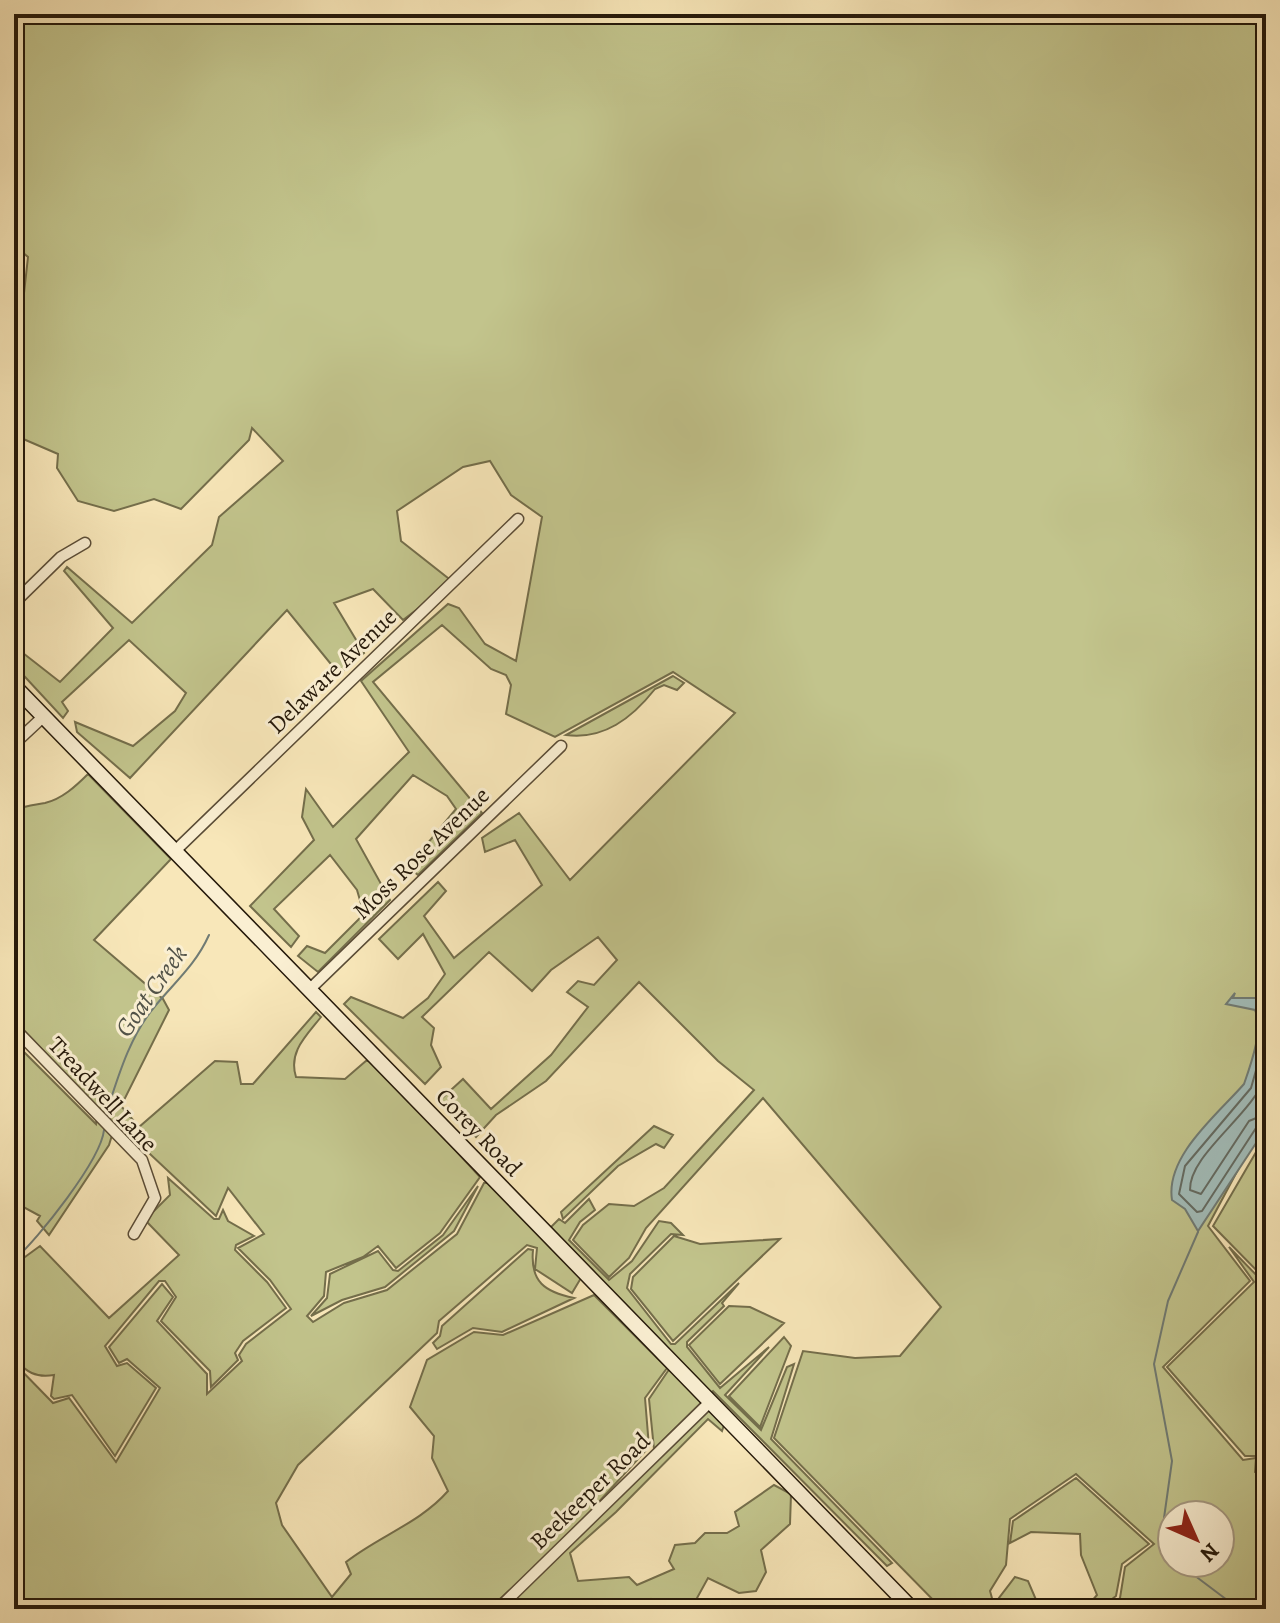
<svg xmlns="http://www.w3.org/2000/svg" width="1280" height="1623" viewBox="0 0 1280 1623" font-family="Alegreya,serif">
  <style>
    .green { fill: #c2c48c; stroke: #746e4b; stroke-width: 2; fill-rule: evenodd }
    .water { fill: #a2bdba; stroke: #707b74; stroke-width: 2 }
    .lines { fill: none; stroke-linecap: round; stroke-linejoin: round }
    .shore { stroke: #646b62; stroke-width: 2 }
    .stream { stroke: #707b74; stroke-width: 2 }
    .street-casing { stroke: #5a4c36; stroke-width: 13 }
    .secondary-casing { stroke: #25190a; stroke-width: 17 }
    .street { stroke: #faefd2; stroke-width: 10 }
    .secondary { stroke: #faefd2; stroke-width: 14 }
    .labels { text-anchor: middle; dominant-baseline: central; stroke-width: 6; stroke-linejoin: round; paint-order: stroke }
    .street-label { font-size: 24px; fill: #25190a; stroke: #faefd2 }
    .water-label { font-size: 26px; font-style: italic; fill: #515248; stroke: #faefd2 }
  </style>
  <rect width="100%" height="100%" fill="#f8e7b9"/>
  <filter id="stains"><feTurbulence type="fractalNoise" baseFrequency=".0025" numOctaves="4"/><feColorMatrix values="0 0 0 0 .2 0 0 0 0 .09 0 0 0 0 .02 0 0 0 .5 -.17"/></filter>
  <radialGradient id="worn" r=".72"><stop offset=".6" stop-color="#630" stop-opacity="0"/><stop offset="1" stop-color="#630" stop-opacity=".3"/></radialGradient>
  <path class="green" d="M 14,14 L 1266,14 L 1266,1117 L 1208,1226 L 1250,1281 L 1163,1367 L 1243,1460 L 1256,1458 L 1255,1472 L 1266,1476 L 1266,1609 L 1206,1609 L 1199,1604 L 1194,1609 L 1106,1609 L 1120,1598 L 1125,1567 L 1154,1544 L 1076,1474 L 1010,1519 L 1006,1565 L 990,1591 L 995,1609 L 942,1609 L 774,1438 L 803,1351 L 855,1358 L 900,1356 L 941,1307 L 763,1098 L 646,1228 L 629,1258 L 609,1277 L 573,1240 L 583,1225 L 609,1204 L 634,1206 L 664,1188 L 754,1090 L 718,1061 L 639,982 L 546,1081 L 496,1115 L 476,1137 L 440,1100 L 463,1079 L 491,1109 L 551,1055 L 588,1007 L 567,992 L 578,981 L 594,985 L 617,960 L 598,937 L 551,970 L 532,991 L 489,952 L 422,1017 L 434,1028 L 431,1045 L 441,1067 L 425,1084 L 344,1004 L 351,997 L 403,1018 L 428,998 L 445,974 L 423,934 L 398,959 L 379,939 L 438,882 L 446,891 L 424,916 L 454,958 L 542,885 L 515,840 L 485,852 L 482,838 L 519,813 L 570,880 L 735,713 L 673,672 L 555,737 L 506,714 L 511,685 L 506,675 L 491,669 L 442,625 L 373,682 L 482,813 L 418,875 L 408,867 L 456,809 L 447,796 L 413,775 L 356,839 L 390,900 L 318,972 L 298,956 L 307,946 L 325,953 L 364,914 L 357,890 L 330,855 L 274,909 L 299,936 L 291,947 L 250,906 L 314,840 L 302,817 L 306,789 L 333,827 L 409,752 L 361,681 L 448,604 L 459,608 L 485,644 L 516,661 L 542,517 L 511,495 L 490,461 L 463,467 L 397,511 L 401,541 L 453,582 L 403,620 L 373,589 L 334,603 L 364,653 L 339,674 L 287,610 L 130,778 L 77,732 L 75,722 L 133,746 L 175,711 L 186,693 L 129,640 L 62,702 L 68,711 L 63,718 L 14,665 L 14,646 L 60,682 L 113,628 L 64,571 L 67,567 L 132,623 L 212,545 L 219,517 L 283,461 L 252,428 L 249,440 L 181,509 L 154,499 L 114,511 L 78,501 L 57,468 L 58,454 L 14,435 L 14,305 L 24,293 L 28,257 L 14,245 ZM 1172,1515 L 1220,1515 L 1220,1563 L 1172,1563 Z
    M 14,250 L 24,258 L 20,292 L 14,299 Z
    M 673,676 L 684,683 L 677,690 L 664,685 L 655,689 C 632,718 604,740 566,735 Z
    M 88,774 L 171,859 L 94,940 L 163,999 L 169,1010 L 121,1106 L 139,1127 L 215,1061 L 237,1062 L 241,1084 L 253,1084 L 316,1012 L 321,1017 C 306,1036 288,1052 296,1077 L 345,1079 L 367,1060 L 380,1068 L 480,1177 L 440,1233 L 396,1268 L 378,1246 L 363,1257 L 326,1272 L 324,1296 L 307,1316 L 313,1322 L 344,1303 L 387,1290 L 457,1234 L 484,1183 L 491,1183 L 581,1278 L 572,1293 L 535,1269 L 537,1248 L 527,1245 L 439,1321 L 437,1333 L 298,1465 L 276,1503 L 282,1525 L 332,1597 L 351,1574 L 346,1562 C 379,1536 420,1523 448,1491 L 432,1458 L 434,1436 L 410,1407 L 427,1360 L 474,1332 L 503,1335 L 594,1295 L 667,1368 L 645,1398 L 649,1447 L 564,1540 L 489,1609 L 14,1609 L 14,1363 L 53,1403 L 69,1398 L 116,1462 L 160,1388 L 127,1359 L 119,1363 L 109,1347 L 162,1284 L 173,1297 L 157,1321 L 207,1374 L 207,1394 L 242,1361 L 239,1355 L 246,1344 L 291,1309 L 270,1280 L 238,1248 L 264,1234 L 228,1188 L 216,1216 L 116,1122 L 109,1145 L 49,1235 L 37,1221 L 40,1216 L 14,1202 L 14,1042 L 96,1124 L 98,1108 L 14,1020 L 14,811 C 25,805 34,805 45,803 C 62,799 76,786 88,774 Z
    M 654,1126 L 673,1135 L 664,1148 L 656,1144 L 618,1166 L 563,1219 L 561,1212 Z
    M 1266,1135 L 1266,1181 L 1257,1192 L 1266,1206 L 1266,1280 L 1213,1226 Z
    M 168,1178 L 214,1219 L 219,1219 L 223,1210 L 228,1221 L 254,1236 L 236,1245 L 235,1250 L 267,1282 L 286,1308 L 243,1341 L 235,1353 L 238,1360 L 211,1387 L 210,1371 L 161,1321 L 176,1297 L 165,1281 L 159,1281 L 105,1346 L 117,1366 L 127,1363 L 156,1388 L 115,1456 L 72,1395 L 54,1399 L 51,1396 L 54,1375 C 35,1378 27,1372 14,1359 L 14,1265 L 40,1246 L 109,1318 L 179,1255 L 145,1220 L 170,1195 Z
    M 478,1186 L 454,1231 L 385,1287 L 342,1300 L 311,1316 L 327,1298 L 330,1274 L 378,1251 L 393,1270 L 398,1271 L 443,1235 Z
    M 589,1199 L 595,1210 L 580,1222 L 569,1240 L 609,1280 L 632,1261 L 659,1221 L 671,1223 L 683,1235 L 671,1234 L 630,1274 L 627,1288 L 671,1344 L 675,1344 L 739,1283 L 722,1303 L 724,1306 L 687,1342 L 687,1347 L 720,1388 L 769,1347 L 725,1395 L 761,1430 L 787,1367 L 794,1364 L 771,1439 L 892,1563 L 887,1566 L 713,1391 L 709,1394 L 549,1229 L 559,1219 L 565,1223 Z
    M 674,1236 L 700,1244 L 780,1239 L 673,1341 L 631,1289 L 633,1277 Z
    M 1229,1247 L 1266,1285 L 1266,1472 L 1259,1469 L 1259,1456 L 1245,1456 L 1167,1367 L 1254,1282 Z
    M 528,1249 L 533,1250 C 530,1282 545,1292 574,1298 L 502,1332 L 473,1328 L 437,1349 L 433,1343 L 440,1336 L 442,1326 Z
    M 729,1306 L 750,1307 L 784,1323 L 720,1384 L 689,1345 Z
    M 784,1337 L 791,1346 L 760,1427 L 729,1396 Z
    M 670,1368 L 704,1400 L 654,1449 L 649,1399 Z
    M 708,1408 L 724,1425 L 722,1431 L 708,1419 L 616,1512 L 570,1553 L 578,1581 L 629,1577 L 637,1585 L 674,1569 L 669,1561 L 675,1545 L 695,1543 L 705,1533 L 727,1533 L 739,1526 L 735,1512 L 774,1485 L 791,1494 L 790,1524 L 761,1550 L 766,1572 L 756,1591 L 739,1593 L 708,1578 L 691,1609 L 664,1609 L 651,1599 L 638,1609 L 500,1609 Z
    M 1076,1478 L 1149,1544 L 1122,1564 L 1116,1596 L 1099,1609 L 1085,1609 L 1097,1595 L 1081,1555 L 1080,1534 L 1031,1532 L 1010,1543 L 1013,1521 Z
    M 1015,1577 L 1028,1581 L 1040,1609 L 1004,1609 L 999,1598 Z"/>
  <path class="water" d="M 1266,987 L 1266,1128 L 1198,1231 L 1185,1209 L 1172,1200 C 1165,1156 1218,1114 1244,1084 C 1251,1064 1264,1028 1255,1010 L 1226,1004 L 1235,993 L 1233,998 L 1260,998 Z"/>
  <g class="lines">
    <path class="shore" d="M 1266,1035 L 1251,1088 L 1185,1166 L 1179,1194 L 1197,1212 L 1202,1211 L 1256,1128 L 1266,1124
      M 1266,1075 C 1254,1114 1189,1154 1190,1190 L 1201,1194 L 1249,1121 L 1266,1114"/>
    <path class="stream" d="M 106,1114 C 118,1077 130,1035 156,1005 C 176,981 196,964 209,935
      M 14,1260 C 38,1239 101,1160 104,1130
      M 14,1302 L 20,1271 L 16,1260
      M 1172,1544 L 1164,1518 L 1172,1461 L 1154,1364 L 1168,1301 L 1198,1232
      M 1178,1563 L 1239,1609"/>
    <g class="street-casing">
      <path id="street" d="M 14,603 L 61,557 L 85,543
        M 14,744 L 44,716
        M 175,851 L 518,519
        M 310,989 L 561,746
        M 14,1028 L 142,1160 L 155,1198 L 134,1234
        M 498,1609 L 711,1401"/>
    </g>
    <g class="secondary-casing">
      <path id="secondary" d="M 14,686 L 912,1609"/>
    </g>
    <use href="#street" class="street"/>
    <use href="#secondary" class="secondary"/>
  </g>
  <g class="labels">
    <g class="street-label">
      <text transform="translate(332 671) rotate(-44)">Delaware Avenue</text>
      <text transform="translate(421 853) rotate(-44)">Moss Rose Avenue</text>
      <text transform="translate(103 1094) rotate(47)">Treadwell Lane</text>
      <text transform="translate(479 1132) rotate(46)">Corey Road</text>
      <text transform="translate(590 1491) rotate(-44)">Beekeeper Road</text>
    </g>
    <g class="water-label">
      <text transform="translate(151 991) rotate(-55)">Goat Creek</text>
    </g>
  </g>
  <rect width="1280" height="1623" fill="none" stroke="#f8e7b9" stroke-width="48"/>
  <rect x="16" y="16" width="1248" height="1591" fill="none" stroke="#25190a" stroke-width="4"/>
  <rect x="24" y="24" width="1232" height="1575" fill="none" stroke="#25190a" stroke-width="2"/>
  <g transform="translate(1196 1539) rotate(135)"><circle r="38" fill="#faefd2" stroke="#a59982" stroke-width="2"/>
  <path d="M0-6L14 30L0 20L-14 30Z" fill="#8f2418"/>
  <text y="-12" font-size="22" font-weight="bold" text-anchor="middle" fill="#25190a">N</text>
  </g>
  <rect width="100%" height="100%" filter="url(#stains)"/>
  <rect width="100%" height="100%" fill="url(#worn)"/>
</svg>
